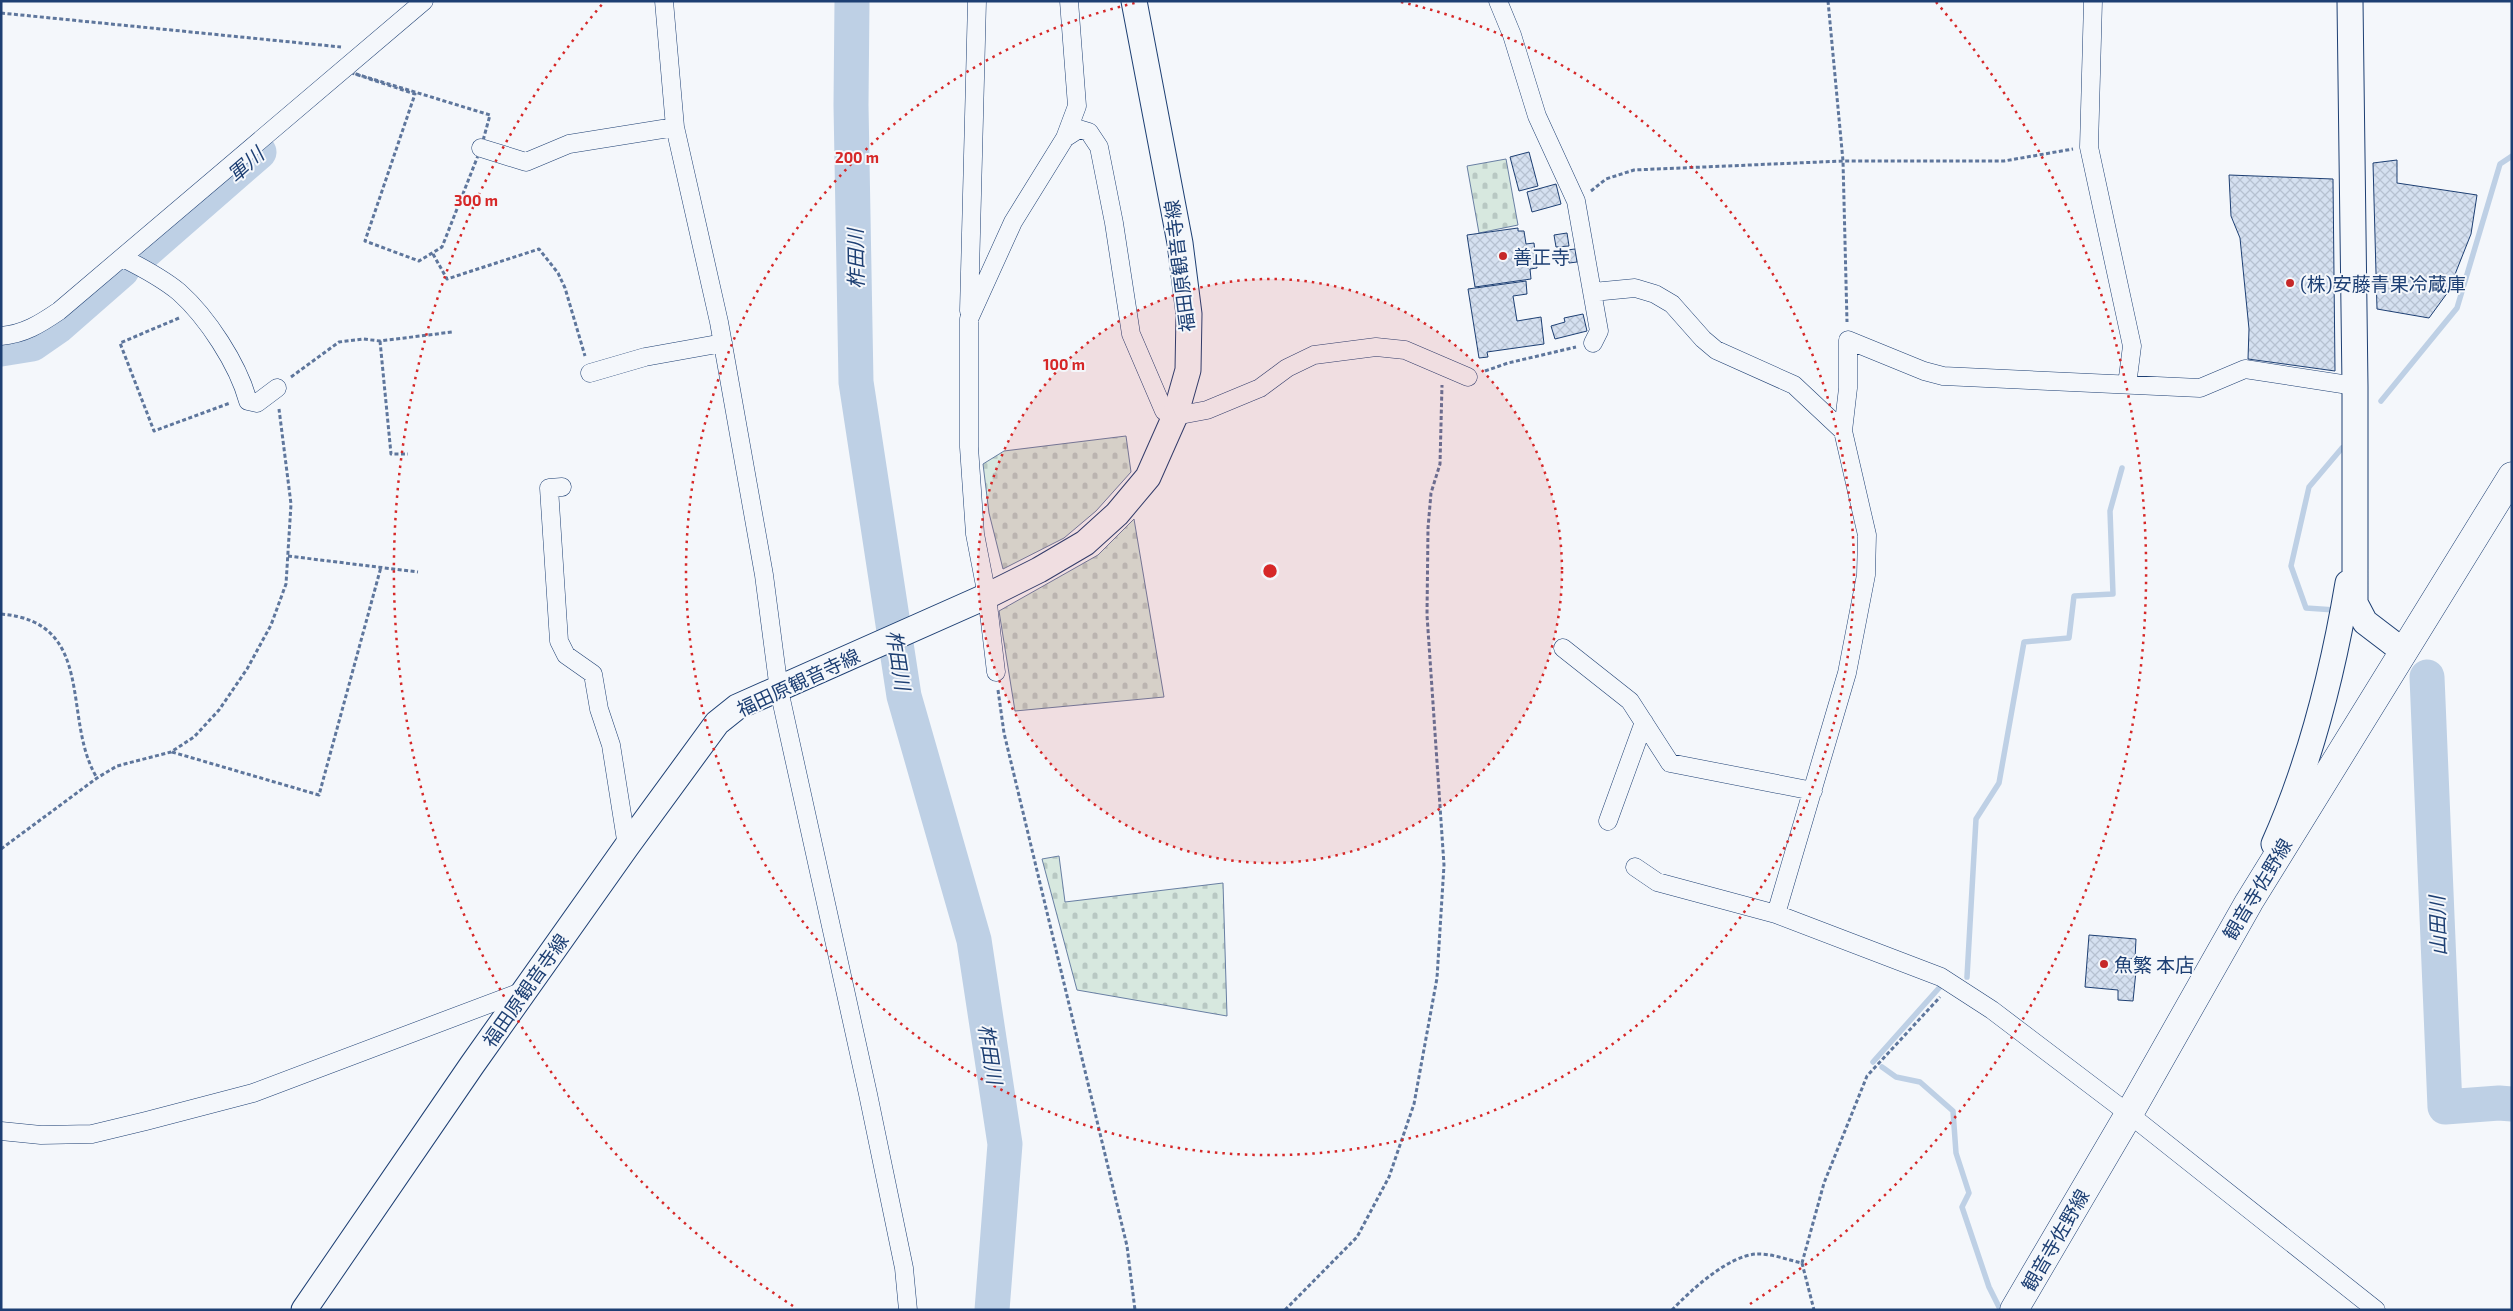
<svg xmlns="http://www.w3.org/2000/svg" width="2513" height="1311" viewBox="0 0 2513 1311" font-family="'Exo 2','Noto Sans JP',sans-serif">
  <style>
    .cemetery { fill: url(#cemetery-stones); stroke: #687fa3 }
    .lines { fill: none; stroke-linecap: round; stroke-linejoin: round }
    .stream { stroke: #bed0e5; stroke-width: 5.5 }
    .river { stroke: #bed0e5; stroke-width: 35 }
    .building { fill: url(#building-cross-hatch); stroke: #1d3f73 }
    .street-casing { stroke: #1d3f73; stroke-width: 19 }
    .secondary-casing { stroke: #1d3f73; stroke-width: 27 }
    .primary-casing { stroke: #1d3f73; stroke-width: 29 }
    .path { stroke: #5e769c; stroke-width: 3; stroke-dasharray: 4 2.5; stroke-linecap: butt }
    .street { stroke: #f4f7fb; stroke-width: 18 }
    .secondary { stroke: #f4f7fb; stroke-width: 25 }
    .primary { stroke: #f4f7fb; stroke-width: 28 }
    .ring { fill: none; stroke: #d62828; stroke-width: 2.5; stroke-dasharray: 2.5 5 }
    .poi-dot { fill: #c62828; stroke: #f4f7fb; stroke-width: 2 }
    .labels { text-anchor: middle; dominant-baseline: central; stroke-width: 4; stroke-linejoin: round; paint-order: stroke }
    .poi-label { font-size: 19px; fill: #1d3f73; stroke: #f4f7fb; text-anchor: start }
    .street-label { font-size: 19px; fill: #1d3f73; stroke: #f4f7fb }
    .water-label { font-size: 20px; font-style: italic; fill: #1d3f73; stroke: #f4f7fb }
    .centre { fill: #d62828; stroke: #f4f7fb; stroke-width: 2.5 }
    .ring-label { font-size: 15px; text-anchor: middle; font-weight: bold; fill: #d62828; stroke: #f4f7fb; stroke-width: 4; stroke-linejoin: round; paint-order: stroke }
  </style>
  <defs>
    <pattern id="cemetery-stones" width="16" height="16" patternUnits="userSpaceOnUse" patternTransform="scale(1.25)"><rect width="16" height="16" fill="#d7e8df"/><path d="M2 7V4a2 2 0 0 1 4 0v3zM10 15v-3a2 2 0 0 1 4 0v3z" fill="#b8c8c3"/></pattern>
    <pattern id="building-cross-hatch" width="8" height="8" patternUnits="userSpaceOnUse" patternTransform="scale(1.25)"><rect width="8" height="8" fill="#d5e0f0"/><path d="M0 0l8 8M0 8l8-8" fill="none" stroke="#b6c1d1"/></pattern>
  </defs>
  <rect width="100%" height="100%" fill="#f4f7fb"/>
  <path class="cemetery" d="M 1506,159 L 1518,225 L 1479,233 L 1467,166 Z
    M 1126,436 L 1131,472 L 1096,511 L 1064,538 L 1003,569 L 989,513 L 983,464 L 1004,451 Z
    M 1134,519 L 1164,697 L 1015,711 L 999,611 L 1098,555 Z
    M 1059,856 L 1065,902 L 1223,883 L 1227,1016 L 1077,990 L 1042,859 Z"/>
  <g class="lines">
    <path class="stream" d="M 2381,401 L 2457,308 L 2500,164 L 2512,156
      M 2335,610 L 2306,608 L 2291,566 L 2309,487 L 2342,448
      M 1967,977 L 1976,819 L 1999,783 L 2024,642 L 2069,638 L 2074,596 L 2113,594 L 2110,511 L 2122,468
      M 1873,1062 L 1939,988
      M 1882,1067 L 1896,1077 L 1920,1082 L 1953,1111 L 1956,1153 L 1969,1193 L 1962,1207 L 1989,1287 L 2000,1309"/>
    <path class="river" d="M 852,1 L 851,105 L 856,382 L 904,696 L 974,940 L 1005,1144 L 992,1310
      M 142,254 L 259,152
      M 1,349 L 32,344 L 58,326 L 122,270
      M 2427,677 L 2445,1107 L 2499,1103 L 2512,1104"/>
  </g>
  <path class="building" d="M 1529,152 L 1538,186 L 1519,191 L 1510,157 Z
    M 2397,160 L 2397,183 L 2477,195 L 2471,234 L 2448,292 L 2429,318 L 2377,309 L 2373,163 Z
    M 2229,175 L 2333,179 L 2335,371 L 2248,359 L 2249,329 L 2240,238 L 2231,216 Z
    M 1556,184 L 1561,204 L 1532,212 L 1527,192 Z
    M 1518,228 L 1518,231 L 1524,231 L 1526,244 L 1534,243 L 1537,268 L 1530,269 L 1531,279 L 1475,287 L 1467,235 Z
    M 1567,233 L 1569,246 L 1556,247 L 1554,235 Z
    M 1575,249 L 1577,262 L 1569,263 L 1567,250 Z
    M 1526,281 L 1527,294 L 1513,296 L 1517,321 L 1541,317 L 1544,344 L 1487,352 L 1488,357 L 1479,358 L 1468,289 Z
    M 1583,314 L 1587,331 L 1555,339 L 1551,326 L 1565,322 L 1564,318 Z
    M 2089,935 L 2136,939 L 2135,959 L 2121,958 L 2120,969 L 2136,971 L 2133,1001 L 2118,1000 L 2118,990 L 2085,987 Z"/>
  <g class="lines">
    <g class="street-casing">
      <path id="street" d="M 664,1 L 675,127 L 719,322 L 764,575 L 779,690 L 868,1094 L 904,1268 L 908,1310
        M 1498,1 L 1512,35 L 1537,116 L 1576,201 L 1599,331 L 1593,343
        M 2093,1 L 2089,147 L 2132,346 L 2127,385
        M 1065,138 L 1079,129 L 1089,132 L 1099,147 L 1114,223 L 1131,334 L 1164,411 L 1175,416 L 1207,410 L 1260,388 L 1287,368 L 1314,355 L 1376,347 L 1405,350 L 1468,377
        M 481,148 L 526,162 L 569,144 L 675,127
        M 123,258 C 143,268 162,278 179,292 C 207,317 238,364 248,401 L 257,403 L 277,388
        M 1593,292 L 1635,288 L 1655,294 L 1672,304 L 1703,339 L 1716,350 L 1794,385 L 1843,431
        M 969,311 L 977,1
        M 1,336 C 24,334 40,324 59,311 L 424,1
        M 590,373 L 645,357 L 723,343
        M 562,487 L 549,488 L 559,641 L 566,655 L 593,674 L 599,709 L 611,745 L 627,846
        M 1563,648 L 1630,701 L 1670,763 L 1813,791
        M 996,672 L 987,596 L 975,534 L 969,447 L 969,319 L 1013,222 L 1065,138 L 1077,106 L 1069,1
        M 1608,821 L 1644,722
        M 1635,867 L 1657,882 L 1776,914 L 1941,977 L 1992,1010 L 2129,1114 L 2376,1310
        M 1776,914 L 1847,673 L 1866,575 L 1867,535 L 1843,431 L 1848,388 L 1848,340 L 1924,371 L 1943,376 L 2200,388 L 2245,369 L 2355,386
        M 1,1131 L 41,1135 L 92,1134 L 146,1121 L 253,1093 L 526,990"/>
    </g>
    <g class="secondary-casing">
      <path id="secondary" d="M 2350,1 L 2355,386 L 2355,603 L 2365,622 L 2403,651
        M 2274,844 C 2311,761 2333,672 2348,583
        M 304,1310 L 472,1065 L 627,846 L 717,723 L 737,707 L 987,596 L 1039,570 L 1085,543 L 1117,514 L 1148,477 L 1175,416 L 1188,370 L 1189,314 L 1180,243 L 1134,1"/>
    </g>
    <g class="primary-casing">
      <path id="primary" d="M 2014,1310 L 2129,1114 L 2249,902 L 2512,476"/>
    </g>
    <path class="path" d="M 1828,1 L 1843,161 L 1847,322
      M 1,13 L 341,47
      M 343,70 L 490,115 L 481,148 L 442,247 L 419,261 L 365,241 L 415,94 Z
      M 1591,191 L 1606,179 L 1634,170 L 1843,161 L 2004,161 L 2073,149
      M 433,254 L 447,279 L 539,249 L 558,273 L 565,288 L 585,356
      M 179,318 L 120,343 L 154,431 L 230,403
      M 380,341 L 391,454 L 408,454
      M 1485,371 L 1508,363 L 1576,347
      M 291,377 L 339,342 L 363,339 L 380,341 L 452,332
      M 288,556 L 418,572
      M 1,614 C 98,622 61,719 97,778
      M 998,690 L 1004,733 L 1127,1246 L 1135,1310
      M 172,752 L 319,795 L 381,567
      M 1,849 L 97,778 L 117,766 L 171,752 L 194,737 L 219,710 L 247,669 L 271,625 L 286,584 L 291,504 L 279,409
      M 1802,1263 L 1814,1310
      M 1285,1310 L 1357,1237 L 1389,1177 L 1414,1104 L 1437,978 L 1444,865 L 1427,615 L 1428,528 L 1431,493 L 1440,464 L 1442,385
      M 1672,1310 C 1691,1290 1728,1256 1756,1254 C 1770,1253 1788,1260 1802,1263 L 1824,1183 L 1867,1076 L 1940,997"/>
    <use href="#street" class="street"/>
    <use href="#secondary" class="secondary"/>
    <use href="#primary" class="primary"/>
  </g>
  <circle cx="1270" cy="571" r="292" fill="#d62828" fill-opacity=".12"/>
  <g class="ring">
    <circle cx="1270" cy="571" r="292"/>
    <path d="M1401 2A584 584 0 1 1 1139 2"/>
    <path d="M793 1306A876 876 0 0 1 604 2M1936 2A876 876 0 0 1 1747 1306"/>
  </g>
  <g class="poi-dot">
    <circle cx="1503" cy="256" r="5"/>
    <circle cx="2290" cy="283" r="5"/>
    <circle cx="2104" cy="964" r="5"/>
  </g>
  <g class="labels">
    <g class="poi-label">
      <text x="1513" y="256">善正寺</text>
      <text x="2300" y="283">(株)安藤青果冷蔵庫</text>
      <text x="2114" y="964">魚繁 本店</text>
    </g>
    <g class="street-label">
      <text transform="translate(1179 266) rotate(-97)">福田原観音寺線</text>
      <text transform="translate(798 682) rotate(-25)">福田原観音寺線</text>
      <text transform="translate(2257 889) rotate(-59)">観音寺佐野線</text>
      <text transform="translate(525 990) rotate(-55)">福田原観音寺線</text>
      <text transform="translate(2055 1240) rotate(-60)">観音寺佐野線</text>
    </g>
    <g class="water-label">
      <text transform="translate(245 164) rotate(-41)">軍川</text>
      <text transform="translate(855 259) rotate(-91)">柞田川</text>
      <text transform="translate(899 660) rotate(81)">柞田川</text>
      <text transform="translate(2437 926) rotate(-92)">山田川</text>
      <text transform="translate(991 1054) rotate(81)">柞田川</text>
    </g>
  </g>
  <circle cx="1270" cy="571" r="8" class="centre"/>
  <g class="ring-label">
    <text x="857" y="163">200 m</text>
    <text x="476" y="206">300 m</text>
    <text x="1064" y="370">100 m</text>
  </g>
  <rect width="2513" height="1311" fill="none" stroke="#1d3f73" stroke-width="5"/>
</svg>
